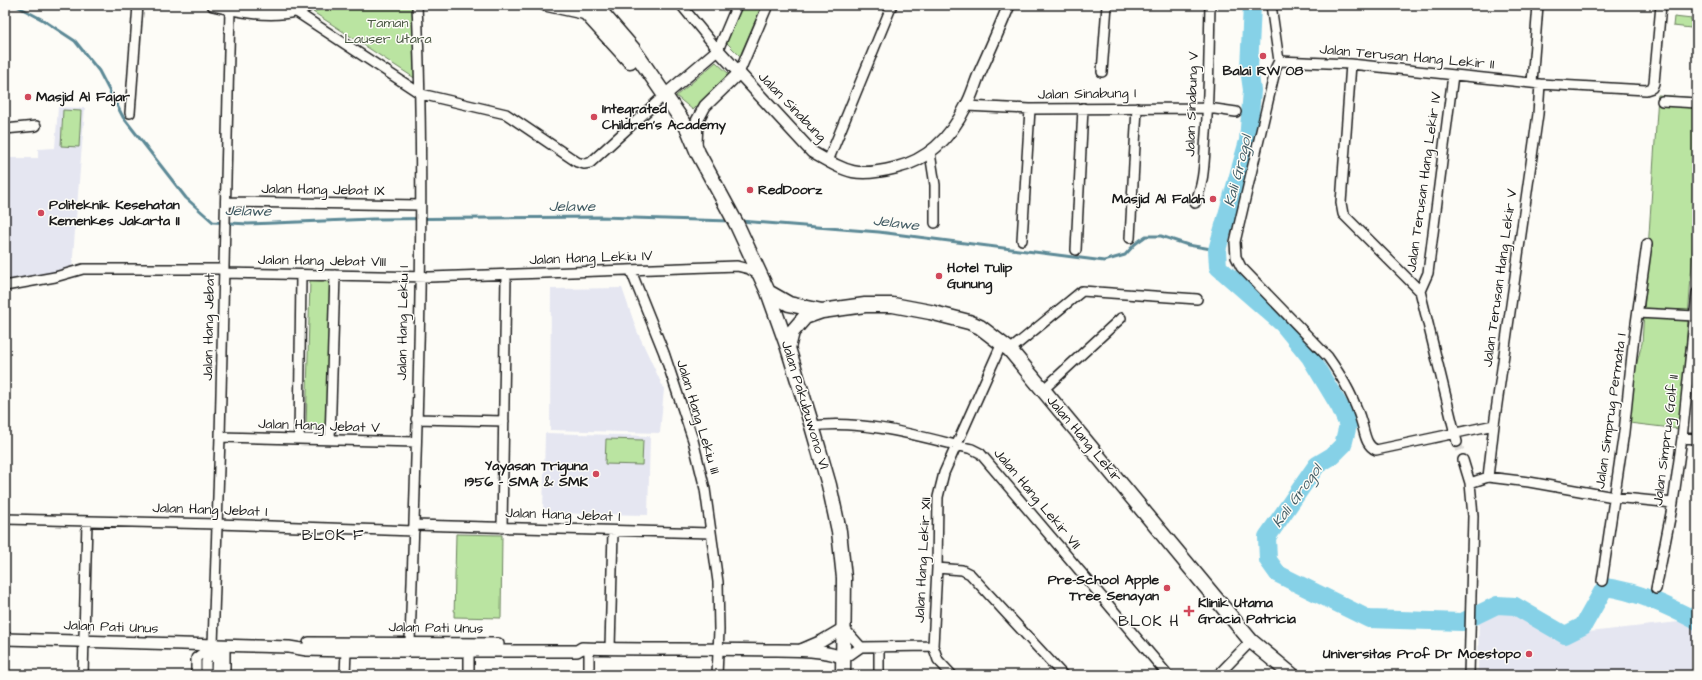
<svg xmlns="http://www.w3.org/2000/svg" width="1702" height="680" viewBox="0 0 1702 680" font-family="'Architects Daughter',sans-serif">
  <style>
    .built { fill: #e5e6f1 }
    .green { fill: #bae4a1; stroke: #6b805e }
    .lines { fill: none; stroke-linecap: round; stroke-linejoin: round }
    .stream { stroke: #5c8996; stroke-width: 3 }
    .river { stroke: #86d1e7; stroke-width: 18 }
    .minor-tunnel { stroke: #dbdad6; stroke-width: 9; stroke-dasharray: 9 4.5; stroke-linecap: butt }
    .minor-casing { stroke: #1c1c1c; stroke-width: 12 }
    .tertiary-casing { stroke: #1c1c1c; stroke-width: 14 }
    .primary-casing { stroke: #1c1c1c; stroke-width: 17 }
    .minor { stroke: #fdfcf7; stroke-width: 9 }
    .tertiary { stroke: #fdfcf7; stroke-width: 11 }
    .primary { stroke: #fdfcf7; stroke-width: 14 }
    .poi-dot { fill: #d1495b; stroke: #fdfcf7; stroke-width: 1.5 }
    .labels { text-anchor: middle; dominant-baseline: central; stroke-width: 3; stroke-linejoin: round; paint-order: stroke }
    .park-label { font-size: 14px; fill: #4b5844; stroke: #fdfcf7 }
    .street-label { font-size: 14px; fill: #1c1c1c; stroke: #fdfcf7 }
    .poi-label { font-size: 14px; font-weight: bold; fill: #1c1c1c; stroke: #fdfcf7; text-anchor: start }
    .water-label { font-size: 15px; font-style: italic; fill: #415b63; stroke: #fdfcf7 }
    .neighbourhood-label { font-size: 15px; letter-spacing: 1px; fill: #1c1c1c; stroke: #fdfcf7 }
  </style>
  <rect width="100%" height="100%" fill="#fdfcf7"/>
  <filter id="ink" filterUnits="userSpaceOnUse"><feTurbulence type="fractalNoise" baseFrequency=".025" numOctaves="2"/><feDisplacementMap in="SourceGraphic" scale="8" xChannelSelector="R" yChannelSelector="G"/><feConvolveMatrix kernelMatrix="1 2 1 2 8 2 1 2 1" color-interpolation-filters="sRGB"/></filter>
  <g filter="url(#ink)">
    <path class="built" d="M 58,107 L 85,108 L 72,268 L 51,276 L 5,283 L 5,158 L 38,158 L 38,149 L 55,148 Z
      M 622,288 L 637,331 L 664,389 L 660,433 L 550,430 L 551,289 Z
      M 545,433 L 650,436 L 648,515 L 543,513 Z
      M 1506,597 L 1539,611 L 1580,633 L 1697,620 L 1697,675 L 1478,675 L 1479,605 Z"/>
    <path class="green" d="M 332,5 L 413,5 L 416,79 L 313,12 Z
      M 741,5 L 762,5 L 740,56 L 726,42 Z
      M 1674,17 L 1692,19 L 1691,28 L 1673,26 Z
      M 716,62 L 729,74 L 693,110 L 676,96 Z
      M 1658,95 L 1697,98 L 1697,194 L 1680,429 L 1629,423 L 1634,374 L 1642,343 Z
      M 63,110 L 81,111 L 79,147 L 61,146 Z
      M 310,281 L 332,282 L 328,429 L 306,429 Z
      M 606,439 L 643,440 L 642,465 L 605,464 Z
      M 456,534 L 502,535 L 501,618 L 454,617 Z"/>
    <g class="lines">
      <path class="stream" d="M 15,5 L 43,20 L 75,41 L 99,71 L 123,117 L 186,198 L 213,222 L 248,224 L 372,219 L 601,217 L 730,221
        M 740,221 L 879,232 L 1104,261 L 1125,255 L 1135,244 L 1146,236 L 1161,236 L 1188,245 L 1217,250"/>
      <path class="river" d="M 1252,5 L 1249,69 L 1252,90 L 1248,141 L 1217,250 L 1218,267 L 1283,324 L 1310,357 L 1340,407 L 1348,425 L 1343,445 L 1332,456 L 1317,465 L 1267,537 L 1268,560 L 1278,574 L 1369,619 L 1462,622 L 1497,605 L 1515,606 L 1565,635 L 1583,626 L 1605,587 C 1637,591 1668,606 1697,621"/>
      <path class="minor-tunnel" d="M 1457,442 L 1463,460"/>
      <g class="minor-casing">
        <path id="minor" d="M 681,5 L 718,50 L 737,5
          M 1271,5 L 1279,61 L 1276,67 L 1235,242 L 1236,257 L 1241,267 L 1328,357 C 1343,378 1355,399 1362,424 C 1365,434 1366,446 1376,450 L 1494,425
          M 295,11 L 421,94 L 506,114 L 577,162 L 584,164 L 590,163 L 658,101
          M 1279,61 L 1351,64 L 1540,84 L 1646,90 L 1652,88 L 1654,83 L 1661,5
          M 1351,64 L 1341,203 L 1343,214 L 1420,291
          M 1102,72 L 1107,5
          M 739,73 L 768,5
          M 1532,83 L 1538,5
          M 1662,101 L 1697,103
          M 966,106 L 1030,109 L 1208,108 L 1236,112
          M 130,113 L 138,5
          M 5,129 L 36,126
          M 930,153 L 935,185 L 935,223
          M 828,161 L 892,5
          M 226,202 L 420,205
          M 1195,203 C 1205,181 1204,158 1206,134 C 1209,91 1209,48 1210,5
          M 1130,238 L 1137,108
          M 1022,240 L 1030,109
          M 1076,250 L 1083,108
          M 631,271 L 664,353 L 693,440 L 705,489 L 718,582 L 719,630 L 717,675
          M 224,273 L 430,277 L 737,266 L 749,269 L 760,276
          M 5,286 L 55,277 L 83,269 L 224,269
          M 1420,291 L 1428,273 L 1453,75
          M 1420,291 L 1457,442
          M 1638,313 L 1695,316
          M 1010,350 L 1082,291 L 1197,299
          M 1043,390 L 1121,318
          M 416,419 L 504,421
          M 812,426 C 864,419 922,437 972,449 L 980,453 L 1168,675
          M 220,437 L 416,442
          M 1682,438 L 1697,439
          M 299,439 L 301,275
          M 330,440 L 335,275
          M 1463,460 L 1470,483 L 1473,516 L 1469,675
          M 1488,477 L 1494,425 L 1538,114 L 1540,84
          M 1470,483 L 1488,477 L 1529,482 L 1614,497 L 1673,503
          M 5,519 L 217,524 L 414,531
          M 414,525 L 711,533
          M 502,528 L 506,276
          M 937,568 L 962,570 L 970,574 L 1063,675
          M 1602,581 L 1624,432 L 1633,345 L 1647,244
          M 1656,589 L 1673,503 L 1682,438 L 1697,293
          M 844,628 L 861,647
          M 410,642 C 417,430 426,217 417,5
          M 610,648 L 613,531
          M 844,659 L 861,647 L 933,646
          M 83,675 L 87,521
          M 196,675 L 196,658 L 212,646
          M 206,675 L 206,662 L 213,645 L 220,437 L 230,9
          M 216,675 L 217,645
          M 225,675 L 225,645
          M 345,675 L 346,651
          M 469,675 L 469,651
          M 589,675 L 589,648
          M 879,675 L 879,647
          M 952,675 L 938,660 L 933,646 L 937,568 L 938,497 L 944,473 L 1002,343
          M 1218,675 L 1251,641"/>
      </g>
      <g class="tertiary-casing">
        <path id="tertiary" d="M 213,5 C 238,11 269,17 295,11 C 300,10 305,7 309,5
          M 545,5 L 587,14
          M 665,95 L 718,50 L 812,152 C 847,172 855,178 895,168 C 929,160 951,137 966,106 C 972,96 975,83 980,72 C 990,50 1000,27 1009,5
          M 696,144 L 697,121 L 705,106 L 739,73
          M 5,639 L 289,647 L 307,650 L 346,651 L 577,651 L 582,648 C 644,650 707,648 769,650 C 787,650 830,649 844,659
          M 309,643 L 498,644
          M 801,650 L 822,641 L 844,628"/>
      </g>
      <g class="primary-casing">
        <path id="primary" d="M 579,5 L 630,61
          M 595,5 L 633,49 L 688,129 L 698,153 L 737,225 L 768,292 L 788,348 L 812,426 L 829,485 L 839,531 L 844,578 L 843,675
          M 768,292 L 789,304 L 822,311
          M 788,348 L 792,332 L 805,317 L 822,311 L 865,305 L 893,305 L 930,312 L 969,322 L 980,327 L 1010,350 L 1251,641 L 1292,675"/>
      </g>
      <use href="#minor" class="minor"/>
      <use href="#tertiary" class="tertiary"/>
      <use href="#primary" class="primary"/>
    </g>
  </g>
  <g class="poi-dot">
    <circle cx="1263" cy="56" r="4"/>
    <circle cx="28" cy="97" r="4"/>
    <circle cx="594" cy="117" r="4"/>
    <circle cx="750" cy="190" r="4"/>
    <circle cx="1213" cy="199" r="4"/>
    <circle cx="41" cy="213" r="4"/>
    <circle cx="939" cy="276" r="4"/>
    <circle cx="596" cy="474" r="4"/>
    <circle cx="1167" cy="588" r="4"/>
    <path d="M1187 605h4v4h4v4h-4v4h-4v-4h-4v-4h4z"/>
    <circle cx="1529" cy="654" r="4"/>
  </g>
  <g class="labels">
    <g class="park-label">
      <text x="388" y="23">Taman<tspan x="388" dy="16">Lauser Utara</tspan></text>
    </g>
    <g class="street-label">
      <text transform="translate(1407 57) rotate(5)">Jalan Terusan Hang Lekir II</text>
      <text transform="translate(1087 94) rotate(-1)">Jalan Sinabung I</text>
      <text transform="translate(1192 104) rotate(-88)">Jalan Sinabung V</text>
      <text transform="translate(792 107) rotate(46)">Jalan Sinabung</text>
      <text transform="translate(1424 182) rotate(-82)">Jalan Terusan Hang Lekir IV</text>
      <text transform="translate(323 190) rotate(1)">Jalan Hang Jebat IX</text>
      <text transform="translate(591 258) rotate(-2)">Jalan Hang Lekiu IV</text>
      <text transform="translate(322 261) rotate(1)">Jalan Hang Jebat VIII</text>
      <text transform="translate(1500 278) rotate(-82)">Jalan Terusan Hang Lekir V</text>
      <text transform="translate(403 323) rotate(-89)">Jalan Hang Lekiu I</text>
      <text transform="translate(209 327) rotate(-89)">Jalan Hang Jebat</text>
      <text transform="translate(805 405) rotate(73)">Jalan Pakubuwono VI</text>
      <text transform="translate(1611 411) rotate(-82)">Jalan Simprug Permata I</text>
      <text transform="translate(698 417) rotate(73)">Jalan Hang Lekiu III</text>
      <text transform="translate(319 426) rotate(2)">Jalan Hang Jebat V</text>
      <text transform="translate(1084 439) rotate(50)">Jalan Hang Lekir</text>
      <text transform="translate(1666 440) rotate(-83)">Jalan Simprug Golf II</text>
      <text transform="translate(1037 499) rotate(50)">Jalan Hang Lekir VII</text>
      <text transform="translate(210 510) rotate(2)">Jalan Hang Jebat I</text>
      <text transform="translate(563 515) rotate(2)">Jalan Hang Jebat I</text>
      <text transform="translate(923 560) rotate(-87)">Jalan Hang Lekir XII</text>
      <text transform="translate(111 627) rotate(2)">Jalan Pati Unus</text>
      <text transform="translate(436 628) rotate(1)">Jalan Pati Unus</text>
    </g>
    <g class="poi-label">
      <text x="1263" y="71" text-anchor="middle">Balai RW 08</text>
      <text x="36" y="97">Masjid Al Fajar</text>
      <text x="602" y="109">Integrated<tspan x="602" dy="16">Children's Academy</tspan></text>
      <text x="758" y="190">RedDoorz</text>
      <text x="1205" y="199" text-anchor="end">Masjid Al Falah</text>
      <text x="49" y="205">Politeknik Kesehatan<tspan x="49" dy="16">Kemenkes Jakarta II</tspan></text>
      <text x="947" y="268">Hotel Tulip<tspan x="947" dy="16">Gunung</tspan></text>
      <text x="588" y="466" text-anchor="end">Yayasan Triguna<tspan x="588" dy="16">1956 - SMA &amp; SMK</tspan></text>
      <text x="1159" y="580" text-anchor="end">Pre-School Apple<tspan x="1159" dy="16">Tree Senayan</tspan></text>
      <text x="1198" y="603">Klinik Utama<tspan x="1198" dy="16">Gracia Patricia</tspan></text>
      <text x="1521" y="654" text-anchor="end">Universitas Prof Dr Moestopo</text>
    </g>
    <g class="water-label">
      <text transform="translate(1238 171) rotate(-76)">Kali Grogol</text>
      <text x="572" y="206">Jelawe</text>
      <text transform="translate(248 211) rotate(1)">Jelawe</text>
      <text transform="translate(896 223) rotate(7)">Jelawe</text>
      <text transform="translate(1297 496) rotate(-54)">Kali Grogol</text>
    </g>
    <g class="neighbourhood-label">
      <text x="333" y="535">BLOK F</text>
      <text x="1149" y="621">BLOK H</text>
    </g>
  </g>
  <rect width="1702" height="680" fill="none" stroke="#fdfcf7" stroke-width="20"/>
  <rect x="10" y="10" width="1682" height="660" fill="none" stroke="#1c1c1c" stroke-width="1.5" filter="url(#ink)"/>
</svg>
